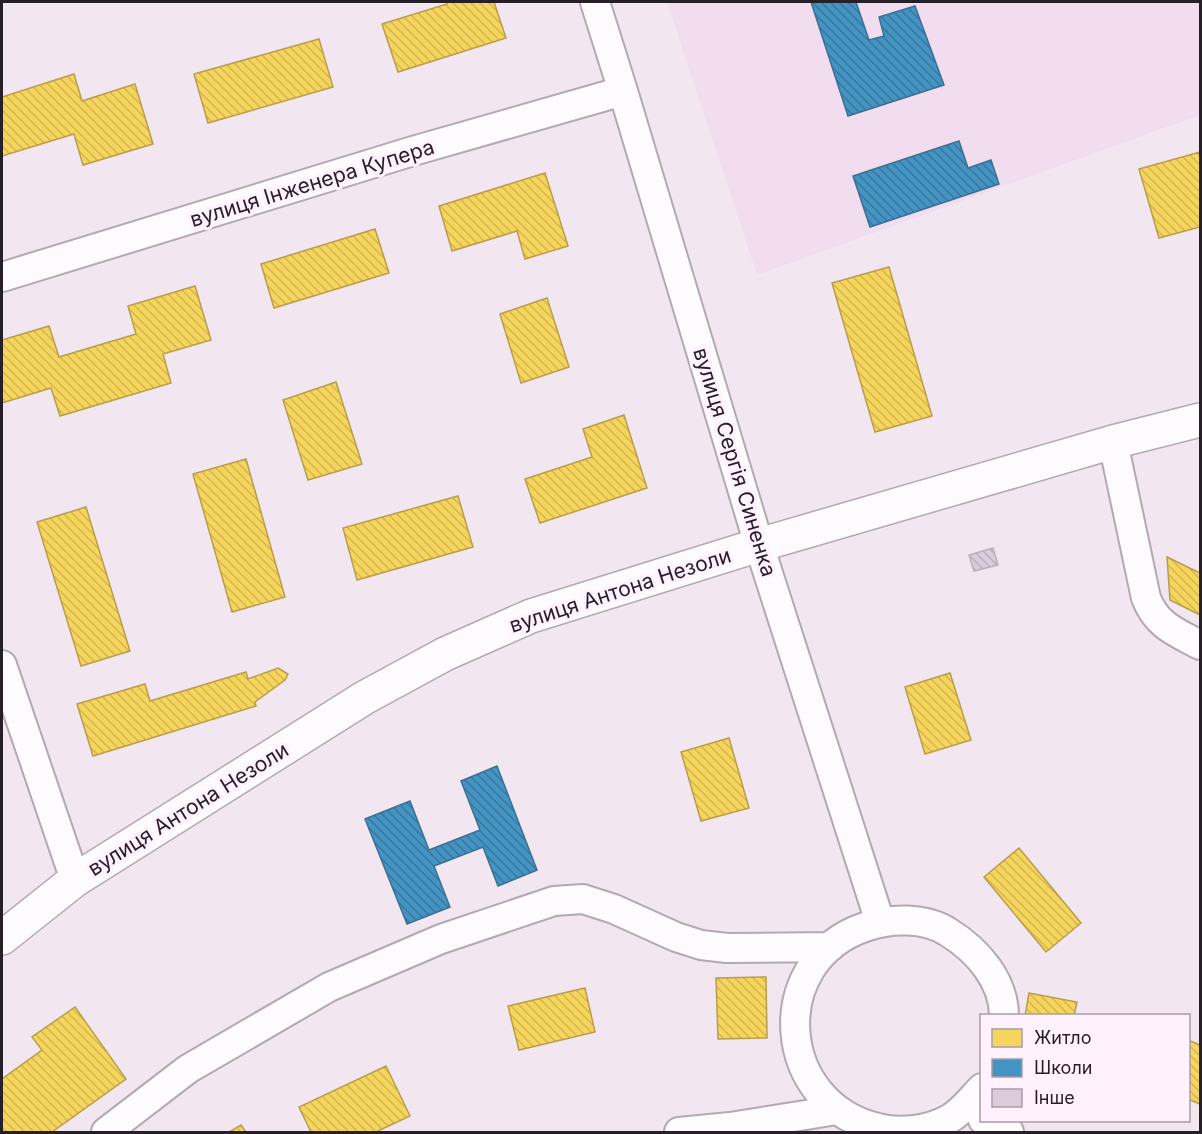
<svg xmlns="http://www.w3.org/2000/svg" width="1202" height="1134" viewBox="0 0 1202 1134" font-family="Inter,sans-serif">
  <style>
    .built { fill: #f2ddef }
    .homes { fill: url(#homes-back-hatch); stroke: #b89e4c; stroke-width: 1.5 }
    .schools { fill: url(#schools-back-hatch); stroke: #3b7094; stroke-width: 1.5 }
    .building { fill: url(#building-back-hatch); stroke: #bab1b9; stroke-width: 1.5 }
    .lines { fill: none; stroke-linecap: round; stroke-linejoin: round }
    .minor-casing { stroke: #b3a9b2; stroke-width: 32 }
    .major-casing { stroke: #b3a9b2; stroke-width: 36 }
    .minor { stroke: #fdfbfd; stroke-width: 28 }
    .major { stroke: #fdfbfd; stroke-width: 33 }
    .labels { text-anchor: middle; dominant-baseline: central; stroke-width: 6; stroke-linejoin: round; paint-order: stroke }
    .street-label { font-size: 21px; fill: #271f27; stroke: #fff1fd }
  </style>
  <defs>
    <pattern id="homes-back-hatch" width="6" height="6" patternUnits="userSpaceOnUse" patternTransform="scale(1.5)"><rect width="6" height="6" fill="#f6d55c"/><path d="M-1 5l2 2M0 0l6 6M5-1l2 2" fill="none" stroke="#d3b650"/></pattern>
    <pattern id="schools-back-hatch" width="6" height="6" patternUnits="userSpaceOnUse" patternTransform="scale(1.5)"><rect width="6" height="6" fill="#4393c3"/><path d="M-1 5l2 2M0 0l6 6M5-1l2 2" fill="none" stroke="#38779e"/></pattern>
    <pattern id="building-back-hatch" width="6" height="6" patternUnits="userSpaceOnUse" patternTransform="scale(1.5)"><rect width="6" height="6" fill="#dbccdb"/><path d="M-1 5l2 2M0 0l6 6M5-1l2 2" fill="none" stroke="#bcafbc"/></pattern>
  </defs>
  <rect width="100%" height="100%" fill="#f2e6f1"/>
  <path class="built" d="M 667,2 L 1200,2 L 1200,115 L 757,275 Z"/>
  <path class="homes" d="M 447,2 L 494,2 L 506,38 L 398,72 L 382,24 L 447,4 Z
    M 319,39 L 333,87 L 208,123 L 194,74 Z
    M 74,74 L 82,101 L 135,84 L 153,144 L 83,165 L 74,134 L 2,156 L 2,97 Z
    M 1200,152 L 1200,227 L 1159,238 L 1139,169 Z
    M 545,173 L 568,246 L 525,259 L 517,231 L 452,251 L 439,206 Z
    M 375,229 L 389,273 L 274,308 L 261,264 Z
    M 889,267 L 932,416 L 875,432 L 832,283 Z
    M 195,286 L 211,340 L 163,354 L 171,383 L 60,416 L 51,388 L 2,403 L 2,340 L 49,326 L 59,357 L 136,334 L 128,306 Z
    M 547,298 L 569,367 L 521,383 L 500,314 Z
    M 336,382 L 362,464 L 308,480 L 283,400 Z
    M 624,415 L 647,488 L 540,523 L 525,479 L 592,457 L 583,429 Z
    M 246,459 L 285,597 L 232,612 L 193,474 Z
    M 458,496 L 473,547 L 357,580 L 343,528 Z
    M 86,507 L 130,651 L 81,666 L 37,522 Z
    M 1167,557 L 1200,573 L 1200,615 L 1170,600 Z
    M 278,668 L 288,674 L 285,680 L 255,702 L 256,706 L 93,756 L 77,704 L 145,684 L 150,701 L 246,672 L 248,679 Z
    M 950,673 L 971,740 L 925,754 L 905,687 Z
    M 729,738 L 749,808 L 701,821 L 681,752 Z
    M 1019,848 L 1081,923 L 1046,952 L 984,877 Z
    M 766,977 L 767,1038 L 718,1039 L 716,978 Z
    M 585,988 L 595,1032 L 519,1050 L 508,1006 Z
    M 1029,993 L 1077,1002 L 1074,1016 L 1025,1016 Z
    M 75,1007 L 126,1079 L 52,1132 L 2,1132 L 2,1079 L 42,1050 L 32,1037 Z
    M 1188,1040 L 1200,1045 L 1200,1104 L 1188,1099 Z
    M 386,1066 L 410,1116 L 376,1132 L 311,1132 L 299,1107 Z
    M 241,1125 L 246,1132 L 229,1132 Z"/>
  <path class="schools" d="M 811,2 L 856,2 L 869,40 L 884,36 L 879,17 L 915,6 L 944,85 L 848,116 Z
    M 959,141 L 968,168 L 991,160 L 999,184 L 870,227 L 853,176 Z
    M 497,766 L 537,870 L 498,886 L 483,847 L 434,866 L 450,907 L 407,924 L 365,819 L 410,801 L 429,850 L 480,830 L 461,781 Z"/>
  <path class="building" d="M 993,548 L 998,565 L 974,571 L 969,555 Z"/>
  <g class="lines">
    <g class="minor-casing">
      <path id="minor" d="M 595,2 L 623,91 L 759,545 L 880,922
        M 2,277 L 413,151 L 623,91
        M 1113,442 L 1146,598 C 1157,626 1176,632 1200,645
        M 2,665 L 75,880
        M 982,1088 C 972,1098 962,1112 949,1119 C 929,1130 901,1134 878,1128 C 775,1104 765,961 865,927 C 890,918 925,917 948,932 C 977,950 1004,980 1004,1016
        M 983,1120 L 1009,1132
        M 106,1132 L 188,1069 L 329,987 L 441,939 L 554,901 L 583,899 L 614,909 L 676,937 L 701,945 L 727,948 L 830,947
        M 679,1132 L 730,1127 L 837,1110"/>
    </g>
    <g class="major-casing">
      <path id="major" d="M 2,938 L 75,880 L 364,698 L 445,654 L 531,616 L 759,545 L 1113,442 L 1200,420"/>
    </g>
    <use href="#minor" class="minor"/>
    <use href="#major" class="major"/>
  </g>
  <g class="labels">
    <g class="street-label">
      <text transform="translate(312 183) rotate(-17)">вулиця Інженера Купера</text>
      <text transform="translate(735 462) rotate(73)">вулиця Сергія Синенка</text>
      <text transform="translate(620 590) rotate(-18)">вулиця Антона Незоли</text>
      <text transform="translate(188 809) rotate(-32)">вулиця Антона Незоли</text>
    </g>
  </g>
  <rect width="1202" height="1134" fill="none" stroke="#271f27" stroke-width="6"/>
  <rect x="980" y="1014" width="210" height="108" fill="#fff1fd" stroke="#a99da7" stroke-width="1.5"/>
  <rect x="992" y="1029" width="30" height="18" fill="#f6d55c" stroke="#a99da7" stroke-width="1.5"/>
  <text x="1034" y="1044" font-size="18" fill="#271f27">Житло</text>
  <rect x="992" y="1059" width="30" height="18" fill="#4393c3" stroke="#a99da7" stroke-width="1.5"/>
  <text x="1034" y="1074" font-size="18" fill="#271f27">Школи</text>
  <rect x="992" y="1089" width="30" height="18" fill="#dbccdb" stroke="#a99da7" stroke-width="1.5"/>
  <text x="1034" y="1104" font-size="18" fill="#271f27">Інше</text>
</svg>
